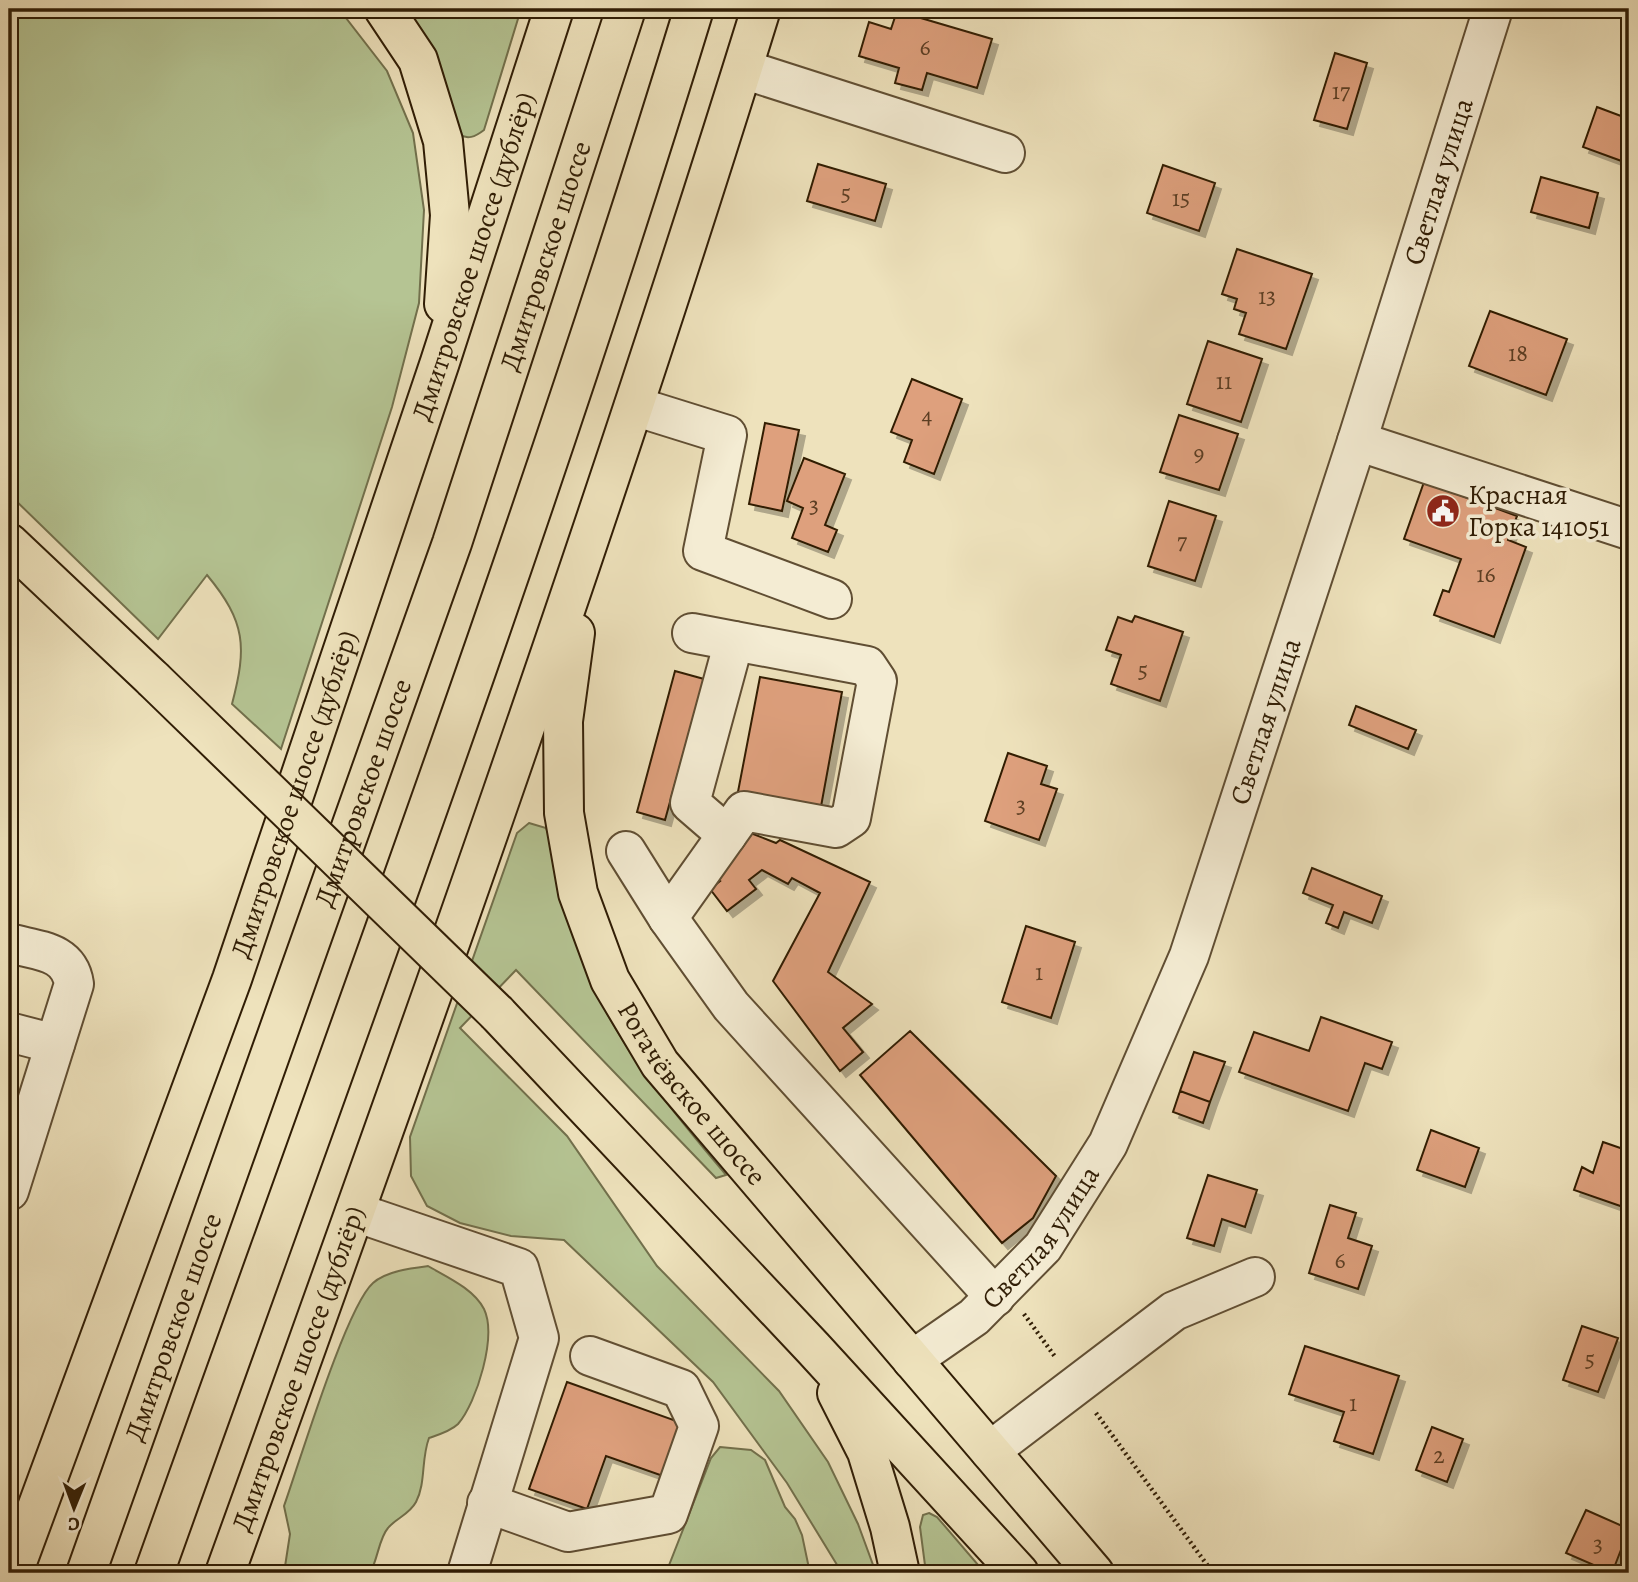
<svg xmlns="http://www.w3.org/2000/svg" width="1638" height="1582" viewBox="0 0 1638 1582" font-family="Alegreya,serif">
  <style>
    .green { fill: #b5c493; stroke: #72704c; stroke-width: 2 }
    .building { fill: #dea07d; stroke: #301d05; stroke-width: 2; filter: url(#shadow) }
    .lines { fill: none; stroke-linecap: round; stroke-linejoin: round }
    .minor-casing { stroke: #604e33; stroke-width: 42 }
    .major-casing { stroke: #301d05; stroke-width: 42 }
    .highway-casing { stroke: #301d05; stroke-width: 42 }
    .path { stroke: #301d05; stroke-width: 4.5; stroke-dasharray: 2 3.5; stroke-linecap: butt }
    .minor { stroke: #f4ecd3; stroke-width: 38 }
    .major { stroke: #eee2bc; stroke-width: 38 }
    .highway { stroke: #eee2bc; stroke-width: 38 }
    .major-bridge-casing { stroke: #301d05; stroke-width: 42; stroke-linecap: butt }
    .major-bridge { stroke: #eee2bc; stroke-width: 38 }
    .labels { text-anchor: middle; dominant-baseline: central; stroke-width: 7; stroke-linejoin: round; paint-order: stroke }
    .number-label { font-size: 24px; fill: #5c3e23 }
    .street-label { font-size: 28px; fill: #301d05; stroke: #f4ecd3 }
    .poi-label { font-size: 28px; fill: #301d05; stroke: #f4ecd3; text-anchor: start }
  </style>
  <defs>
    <filter id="shadow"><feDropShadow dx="6" dy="6" stdDeviation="0" flood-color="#0004"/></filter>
  </defs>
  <rect width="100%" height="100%" fill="#eee2bc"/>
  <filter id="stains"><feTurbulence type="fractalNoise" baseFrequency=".00286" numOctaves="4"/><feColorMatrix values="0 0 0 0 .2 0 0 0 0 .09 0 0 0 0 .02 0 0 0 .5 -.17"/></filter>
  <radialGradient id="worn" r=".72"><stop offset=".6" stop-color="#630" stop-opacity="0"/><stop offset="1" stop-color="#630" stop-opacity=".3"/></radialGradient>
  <path class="green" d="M 9,9 L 339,9 L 387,71 L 413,133 L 424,210 L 419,303 L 392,407 L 281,749 L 232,704 C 247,647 246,622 207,575 L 158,639 L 9,494 Z
    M 403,9 L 521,9 L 484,130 C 475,137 468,140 457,134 Z
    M 529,823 L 546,828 L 549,836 C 558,877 567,919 582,959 C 613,1042 670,1108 726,1175 L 716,1178 L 516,970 L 460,1028 L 567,1136 L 657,1266 L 779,1391 L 828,1462 L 858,1524 L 876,1573 L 842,1573 L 787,1483 L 713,1382 L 564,1240 L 511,1236 L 460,1223 L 427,1206 L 411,1176 L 410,1137 L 517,833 Z
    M 428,1266 C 447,1277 474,1289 484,1309 C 497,1336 477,1402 458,1424 C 451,1431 438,1435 429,1438 C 421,1459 426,1483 416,1502 C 409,1515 396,1518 388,1528 C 379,1538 378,1559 370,1573 L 284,1573 L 290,1534 L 284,1506 C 299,1464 346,1307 373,1283 C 386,1271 412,1268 428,1266 Z
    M 720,1447 L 751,1450 L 765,1460 L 785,1507 L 795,1519 L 802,1535 L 810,1573 L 666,1573 L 711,1458 Z
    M 929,1513 L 937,1517 L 985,1573 L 926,1573 L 920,1527 L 923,1515 Z"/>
  <path class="building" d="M 897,11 L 992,39 L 977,88 L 927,73 L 922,90 L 895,83 L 899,68 L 859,56 L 869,22 L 891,29 Z
    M 1335,53 L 1367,63 L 1347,129 L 1314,120 Z
    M 1597,107 L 1629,119 L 1627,163 L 1583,147 Z
    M 818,164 L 886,184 L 875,221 L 807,201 Z
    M 1163,165 L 1215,183 L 1199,231 L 1147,213 Z
    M 1541,177 L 1598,193 L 1589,228 L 1531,212 Z
    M 1237,249 L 1312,274 L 1286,349 L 1239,334 L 1246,313 L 1234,309 L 1237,299 L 1222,294 Z
    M 1490,311 L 1567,339 L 1546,395 L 1469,366 Z
    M 1208,341 L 1262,359 L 1241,422 L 1187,404 Z
    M 912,379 L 962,399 L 934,474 L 904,462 L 912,440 L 891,432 Z
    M 1179,415 L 1238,434 L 1219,490 L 1160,472 Z
    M 765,423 L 799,430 L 782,511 L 749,504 Z
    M 804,458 L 845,474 L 825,525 L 837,530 L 828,552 L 792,538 L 803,508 L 787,501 Z
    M 1424,482 L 1517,516 L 1508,540 L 1526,547 L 1494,637 L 1434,615 L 1443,590 L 1449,592 L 1461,559 L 1404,539 Z
    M 1169,501 L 1216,516 L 1195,581 L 1148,566 Z
    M 1135,616 L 1183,632 L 1160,701 L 1111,684 L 1121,655 L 1106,650 L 1118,617 L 1132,622 Z
    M 675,671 L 704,679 L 665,820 L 637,812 Z
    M 760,677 L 842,692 L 820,812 L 737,797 Z
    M 1356,706 L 1416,730 L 1408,749 L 1349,725 Z
    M 1008,753 L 1047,766 L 1041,784 L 1057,789 L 1039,840 L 985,821 Z
    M 748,832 L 776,843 L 780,840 L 870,882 L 828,972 L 872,1004 L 843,1028 L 863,1052 L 840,1071 L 773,981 L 820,893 L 792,878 L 788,884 L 762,870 L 749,880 L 756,889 L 727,911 L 710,889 L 720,881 L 715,878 Z
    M 1312,868 L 1382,896 L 1372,923 L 1344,912 L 1338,928 L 1326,923 L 1333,905 L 1303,893 Z
    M 1026,926 L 1075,942 L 1051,1018 L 1002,1002 Z
    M 1321,1017 L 1392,1042 L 1382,1069 L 1365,1063 L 1348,1111 L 1239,1072 L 1254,1032 L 1309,1051 Z
    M 910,1031 L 1056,1176 L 1033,1218 L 1002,1243 L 860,1075 Z
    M 1194,1052 L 1225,1062 L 1210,1102 L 1180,1091 Z
    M 1180,1091 L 1210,1102 L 1203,1123 L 1173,1112 Z
    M 1431,1130 L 1479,1148 L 1465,1187 L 1417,1170 Z
    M 1603,1142 L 1629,1151 L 1629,1167 L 1625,1180 L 1629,1181 L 1629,1209 L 1574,1190 L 1582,1167 L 1593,1173 Z
    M 1208,1175 L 1257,1190 L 1245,1227 L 1222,1219 L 1214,1246 L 1187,1238 Z
    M 1330,1205 L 1356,1213 L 1348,1238 L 1372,1246 L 1358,1289 L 1309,1273 Z
    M 1582,1326 L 1618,1338 L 1598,1392 L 1563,1380 Z
    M 1305,1346 L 1399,1376 L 1373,1454 L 1334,1441 L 1344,1412 L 1289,1394 Z
    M 567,1382 L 682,1423 L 663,1476 L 606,1456 L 587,1509 L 529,1489 Z
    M 1432,1427 L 1463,1439 L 1447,1482 L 1416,1470 Z
    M 1586,1510 L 1629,1529 L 1612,1573 L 1566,1553 Z"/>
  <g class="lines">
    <g class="minor-casing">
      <g id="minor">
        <path d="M 743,69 L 1005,153"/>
        <path d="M 634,406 L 727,435 L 703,551 L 832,599"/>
        <path d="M 1357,441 L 1629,530"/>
        <path d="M 727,835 L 690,803 L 734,641"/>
        <path d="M 626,851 L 668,918 L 731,1006 L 995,1297"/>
        <path d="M 668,918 L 744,811 L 836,828 L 851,818 L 877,681 L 867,666 L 692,633"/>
        <path d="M 9,943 C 37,951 69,950 74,984 L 9,1191"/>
        <path d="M 9,1032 L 55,1044"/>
        <path d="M 355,1212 L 519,1268 L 539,1338 L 467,1573"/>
        <path id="s1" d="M 912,1360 L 974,1317 L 1043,1247 L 1108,1144 L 1189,956 L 1357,441 L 1493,9"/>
        <path d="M 990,1451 L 1174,1311 L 1255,1277"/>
        <path d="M 487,1503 L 568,1532 L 668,1514 L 699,1426 L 681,1389 L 590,1356"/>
      </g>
    </g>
    <g class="major-casing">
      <g id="major">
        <path d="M 384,9 L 418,60 L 443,141 L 450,215 L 444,304"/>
        <path d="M 9,543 L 153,679"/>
        <path id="s2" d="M 575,633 L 563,721 L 564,813 L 578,893 L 610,980 L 660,1064 L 1094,1573"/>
        <path d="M 497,1013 L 813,1348 L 1019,1573"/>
        <path d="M 837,1393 L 867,1452 L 890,1527 L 900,1573"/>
        <path id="s3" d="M 13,1573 L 232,979 L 440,362 L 554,9"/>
        <path id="s4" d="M 225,1573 C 412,1055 598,535 761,9"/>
      </g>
    </g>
    <g class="highway-casing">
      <g id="highway">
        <path id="s5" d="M 86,1573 L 452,543 L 626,9"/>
        <path d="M 154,1573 C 339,1054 533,536 694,9"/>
      </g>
    </g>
    <path class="path" d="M 1024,1314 L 1056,1358
      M 1096,1413 L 1213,1573"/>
    <use href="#minor" class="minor"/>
    <use href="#major" class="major"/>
    <use href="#highway" class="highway"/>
    <g class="major-bridge-casing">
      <path id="major-bridge" d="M 153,679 L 497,1013"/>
    </g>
    <use href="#major-bridge" class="major-bridge"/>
  </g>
  <defs>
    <g id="civic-disc" transform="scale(1.75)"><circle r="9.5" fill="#8f2418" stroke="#f4ecd3"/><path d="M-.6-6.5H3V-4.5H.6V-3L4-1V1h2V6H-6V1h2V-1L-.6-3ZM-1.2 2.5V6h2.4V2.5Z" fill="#fff"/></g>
  </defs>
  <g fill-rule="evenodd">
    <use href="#civic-disc" x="1443" y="511"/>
  </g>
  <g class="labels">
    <g class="number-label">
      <text x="925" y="47">6</text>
      <text x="1341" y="91">17</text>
      <text x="846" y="193">5</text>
      <text x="1181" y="198">15</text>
      <text x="1267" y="296">13</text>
      <text x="1518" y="353">18</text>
      <text x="1224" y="381">11</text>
      <text x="927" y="415">4</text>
      <text x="1199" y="453">9</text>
      <text x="814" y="505">3</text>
      <text x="1182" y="541">7</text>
      <text x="1486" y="574">16</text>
      <text x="1143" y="670">5</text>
      <text x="1021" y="805">3</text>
      <text x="1039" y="972">1</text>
      <text x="1340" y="1260">6</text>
      <text x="1590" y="1359">5</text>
      <text x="1353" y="1403">1</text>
      <text x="1439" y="1455">2</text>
      <text x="1598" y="1544">3</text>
    </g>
    <g class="street-label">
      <text stroke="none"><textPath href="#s1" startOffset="1314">Светлая улица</textPath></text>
      <text stroke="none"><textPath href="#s3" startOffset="1395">Дмитровское шоссе (дублёр)</textPath></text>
      <text stroke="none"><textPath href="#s5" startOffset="1395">Дмитровское шоссе</textPath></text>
      <text stroke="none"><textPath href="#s1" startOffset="747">Светлая улица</textPath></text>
      <text stroke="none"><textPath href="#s5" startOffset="828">Дмитровское шоссе</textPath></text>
      <text stroke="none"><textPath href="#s3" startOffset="828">Дмитровское шоссе (дублёр)</textPath></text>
      <text stroke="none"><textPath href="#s2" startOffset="495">Рогачёвское шоссе</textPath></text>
      <text stroke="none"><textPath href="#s1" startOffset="180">Светлая улица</textPath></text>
      <text stroke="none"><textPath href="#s5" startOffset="261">Дмитровское шоссе</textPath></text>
      <text stroke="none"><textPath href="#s4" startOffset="217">Дмитровское шоссе (дублёр)</textPath></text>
    </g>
    <g class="poi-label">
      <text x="1468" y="495">Красная<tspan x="1468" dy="32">Горка 141051</tspan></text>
    </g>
  </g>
  <rect width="1638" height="1582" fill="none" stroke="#eee2bc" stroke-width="35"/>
  <rect x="10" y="10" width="1617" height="1561" fill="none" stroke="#301d05" stroke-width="3.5"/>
  <rect x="18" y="18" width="1603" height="1547" fill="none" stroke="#301d05" stroke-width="2"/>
  <g transform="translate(74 1508) rotate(181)" stroke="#f4ecd3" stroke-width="5" paint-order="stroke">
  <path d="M0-5L12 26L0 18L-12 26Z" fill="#301d05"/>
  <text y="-10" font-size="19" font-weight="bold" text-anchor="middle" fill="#301d05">С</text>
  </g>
  <rect width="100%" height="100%" filter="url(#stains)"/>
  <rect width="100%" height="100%" fill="url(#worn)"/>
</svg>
